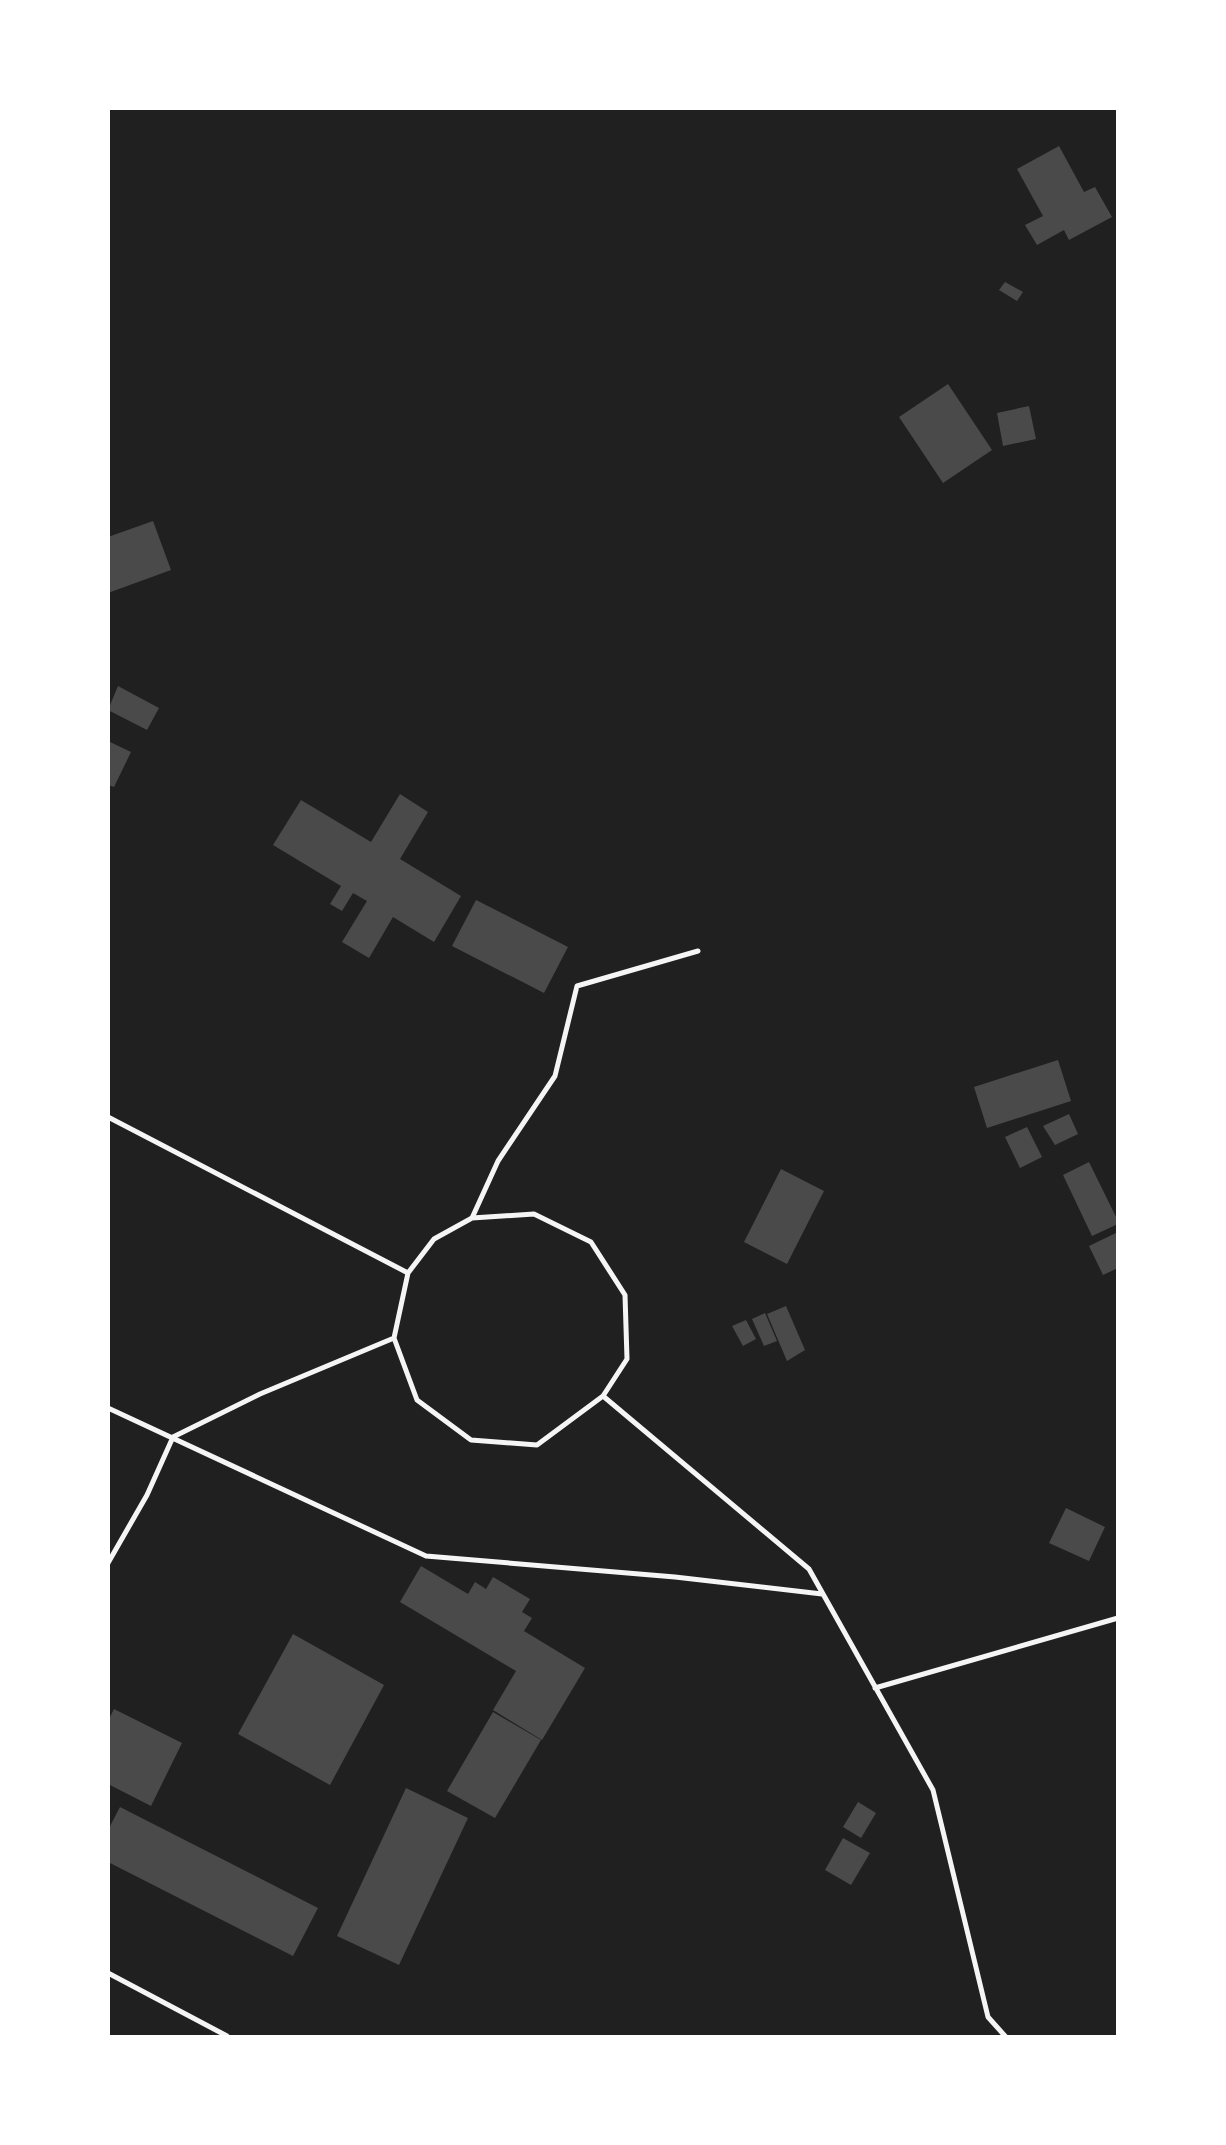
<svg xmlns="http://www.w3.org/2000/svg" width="1226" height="2145" viewBox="0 0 1226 2145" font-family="Roboto,sans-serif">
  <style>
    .green { fill: #202020 }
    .building { fill: #4a4a4a }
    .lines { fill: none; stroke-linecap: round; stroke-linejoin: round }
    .service { stroke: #f5f5f5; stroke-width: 5 }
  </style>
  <rect width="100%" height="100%" fill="#111"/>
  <path class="green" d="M 108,109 L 1117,109 L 1117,2036 L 109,2036 Z"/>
  <path class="building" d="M 1059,146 L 1084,192 L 1095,187 L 1112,217 L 1069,240 L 1064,230 L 1037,245 L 1025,225 L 1043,216 L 1017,169 Z
    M 1005,282 L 1023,292 L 1017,301 L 999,290 Z
    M 948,384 L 992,450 L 943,483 L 899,417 Z
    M 1029,406 L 1036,439 L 1003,446 L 997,413 Z
    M 153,521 L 171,570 L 108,593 L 108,537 Z
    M 118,686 L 159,708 L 147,730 L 108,710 Z
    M 108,741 L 131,752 L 114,787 L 108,785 Z
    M 400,794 L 428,812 L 400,859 L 461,896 L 434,942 L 393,917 L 369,958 L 342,942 L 367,901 L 353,893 L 342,911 L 330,904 L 341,886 L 273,845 L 301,800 L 371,842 Z
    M 476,900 L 568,947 L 544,993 L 452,946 Z
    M 1058,1060 L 1071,1101 L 987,1128 L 974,1087 Z
    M 1069,1114 L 1078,1134 L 1055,1145 L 1043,1126 Z
    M 1027,1127 L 1042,1157 L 1020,1168 L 1005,1137 Z
    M 1089,1162 L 1118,1221 L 1118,1224 L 1092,1236 L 1063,1175 Z
    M 781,1169 L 824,1191 L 787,1264 L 744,1242 Z
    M 1118,1232 L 1118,1268 L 1103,1275 L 1089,1246 Z
    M 786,1306 L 805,1350 L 787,1361 L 767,1314 Z
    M 765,1313 L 777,1341 L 764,1346 L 752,1319 Z
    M 746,1320 L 756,1339 L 743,1346 L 732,1326 Z
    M 1066,1508 L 1105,1527 L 1089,1561 L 1049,1543 Z
    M 421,1566 L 468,1594 L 475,1582 L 486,1589 L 493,1577 L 530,1599 L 522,1612 L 532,1618 L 524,1631 L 585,1668 L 542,1740 L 493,1710 L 516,1671 L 400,1602 Z
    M 293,1634 L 384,1685 L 330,1785 L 238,1734 Z
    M 114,1709 L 182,1743 L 151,1806 L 108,1784 L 108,1721 Z
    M 493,1712 L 541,1740 L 495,1818 L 447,1791 Z
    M 406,1788 L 468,1818 L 399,1965 L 337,1936 Z
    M 858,1802 L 876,1813 L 861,1838 L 843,1827 Z
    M 120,1807 L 318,1908 L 293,1956 L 108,1862 L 108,1830 Z
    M 843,1838 L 870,1853 L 851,1885 L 825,1870 Z"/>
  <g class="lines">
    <path class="service" d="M 108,1117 L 408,1273
      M 534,1214 L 591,1242 L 625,1295 L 627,1359 L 603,1396 L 537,1445 L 471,1440 L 417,1400 L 394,1338 L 408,1273 L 434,1239 L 472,1218 Z
      M 472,1218 L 498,1161 L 555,1076 L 577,986 L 698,951
      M 603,1396 L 809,1569 L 933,1790 L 988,2017 L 1005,2036
      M 108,1408 L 426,1556 L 675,1577 L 822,1594
      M 108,1563 L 147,1495 L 173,1437 L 260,1394 L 394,1338
      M 875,1688 L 1118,1618
      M 108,1973 L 227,2036"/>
  </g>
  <rect width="1226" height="2145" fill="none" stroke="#ffffff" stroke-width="220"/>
</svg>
